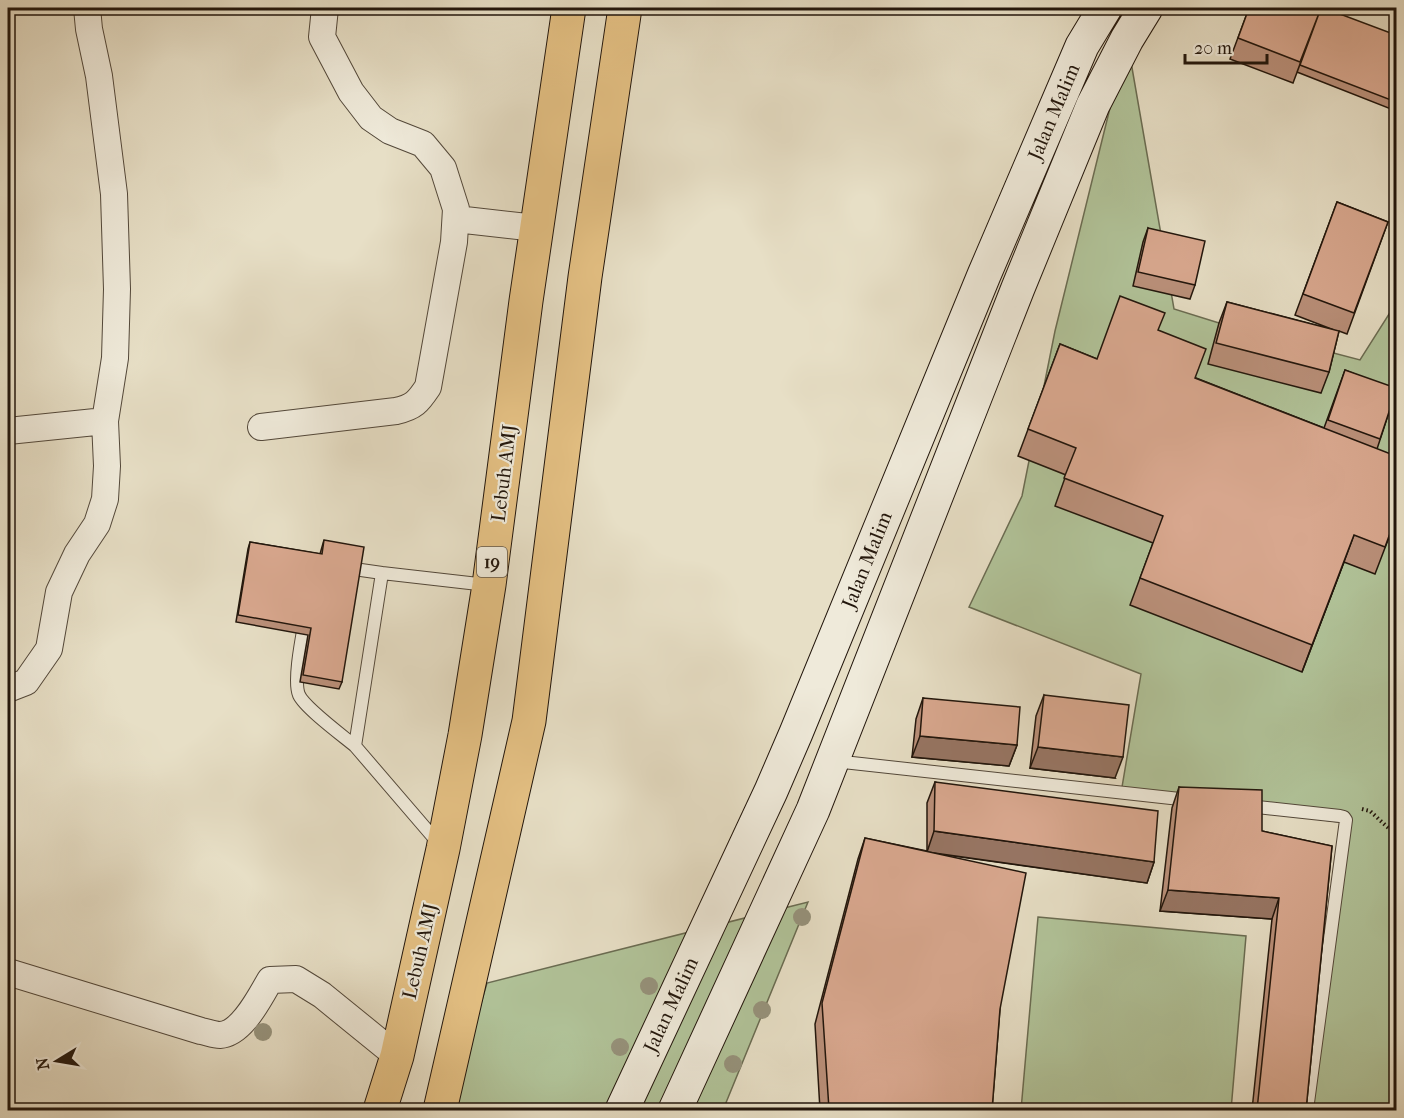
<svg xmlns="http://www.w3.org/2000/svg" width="1404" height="1118" viewBox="0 0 1404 1118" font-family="'IM FELL French Canon',serif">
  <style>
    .green { fill: #b1c399; stroke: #6a6c52; stroke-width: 1.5 }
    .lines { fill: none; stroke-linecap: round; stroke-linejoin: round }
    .service-casing { stroke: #53483a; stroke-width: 14 }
    .minor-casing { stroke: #53483a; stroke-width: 28 }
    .secondary-casing { stroke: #22160c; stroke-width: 35 }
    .trunk-casing { stroke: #22160c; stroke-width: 35 }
    .path { stroke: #22160c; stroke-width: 4; stroke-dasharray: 1.5 3; stroke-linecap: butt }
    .service { stroke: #efeada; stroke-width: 12 }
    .minor { stroke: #efeada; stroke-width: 26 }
    .secondary { stroke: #efeada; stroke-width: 33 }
    .trunk { stroke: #e4c083; stroke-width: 33 }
    .tree { fill: #96927b }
    .wall { fill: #ba907a; stroke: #22160c; stroke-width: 1.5 }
    .shaded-wall { fill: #977563; stroke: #22160c; stroke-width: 1.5 }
    .building { fill: #d8a78e; stroke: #22160c; stroke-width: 1.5 }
    .labels { text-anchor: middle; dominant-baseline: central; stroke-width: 4.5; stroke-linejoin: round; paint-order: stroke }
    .shield { fill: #efeada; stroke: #60564a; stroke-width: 1.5 }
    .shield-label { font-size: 18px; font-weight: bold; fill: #22160c }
    .street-label { font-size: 20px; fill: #22160c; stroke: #efeada }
  </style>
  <rect width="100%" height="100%" fill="#e7dfc6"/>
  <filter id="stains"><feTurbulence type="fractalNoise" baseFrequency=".00333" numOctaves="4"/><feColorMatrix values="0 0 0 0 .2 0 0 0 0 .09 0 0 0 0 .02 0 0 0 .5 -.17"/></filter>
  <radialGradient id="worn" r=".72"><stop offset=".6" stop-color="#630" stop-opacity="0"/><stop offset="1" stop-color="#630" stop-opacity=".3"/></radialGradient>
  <path class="green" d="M 1127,39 L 1174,309 L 1219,323 L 1360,360 L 1396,303 L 1396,1110 L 1310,1110 L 1346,823 L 1121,793 L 1141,674 L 969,607 L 1022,496 L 1055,331 Z
    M 808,902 L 723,1110 L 450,1110 L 487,983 Z
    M 1038,917 L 1246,936 L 1231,1110 L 1021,1110 Z"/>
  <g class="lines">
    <g class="service-casing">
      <path id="service" d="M 347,568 L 382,573
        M 305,620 C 302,637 293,681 299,695 C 305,708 343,736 355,746
        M 834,761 L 1189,800
        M 1248,806 L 1340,816 L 1344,817 L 1346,820 L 1307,1110
        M 440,845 L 355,746 L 382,573 L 487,585"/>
    </g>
    <g class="minor-casing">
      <path id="minor" d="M 456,219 L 536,228
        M 261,427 L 396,411 C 414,407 418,402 428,387 L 454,242 L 456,209 L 443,168 L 423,144 L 390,131 L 371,118 L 351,92 L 322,37 L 325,8
        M 8,431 L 105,421
        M 8,689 L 26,682 L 49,649 L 59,592 L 77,554 L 97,524 L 105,499 L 107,466 L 105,421 L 115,358 L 117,289 L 114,194 L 99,76 L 89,29 L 87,8
        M 8,972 L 201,1031 C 207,1032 214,1035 220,1035 C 242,1034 260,997 270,980 L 296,979 L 322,995 L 397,1056"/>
    </g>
    <g class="secondary-casing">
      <path id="secondary" d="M 622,1110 L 771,791 L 796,733 L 984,275 L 1082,46 L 1105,8
        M 675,1110 L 813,810 L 1018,288 L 1093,105 L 1127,39 L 1146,8"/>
    </g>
    <g class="trunk-casing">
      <path id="trunk" d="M 380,1110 L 397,1056 L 443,849 L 465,735 L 489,585 L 526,301 L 569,8
        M 440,1110 L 529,721 L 585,277 L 625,8"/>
    </g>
    <path class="path" d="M 1362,809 L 1370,811 L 1396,835"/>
    <use href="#service" class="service"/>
    <use href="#minor" class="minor"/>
    <use href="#secondary" class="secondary"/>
    <use href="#trunk" class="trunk"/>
  </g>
  <g class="tree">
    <circle cx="802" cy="917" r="9"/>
    <circle cx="649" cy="986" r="9"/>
    <circle cx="762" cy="1010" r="9"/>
    <circle cx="263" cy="1032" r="9"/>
    <circle cx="620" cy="1047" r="9"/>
    <circle cx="733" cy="1064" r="9"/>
  </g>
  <path class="wall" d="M 1249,8 L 1396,35 L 1396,111 L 1297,72 L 1314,27 L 1293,83 L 1230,59 Z
    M 1337,202 L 1388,222 L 1347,334 L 1339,331 L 1329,372 L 1321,393 L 1208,364 L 1219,323 L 1227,302 L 1334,330 L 1295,315 Z
    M 1148,228 L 1195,285 L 1190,299 L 1133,286 L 1143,242 Z
    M 1158,330 L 1196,378 L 1324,428 L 1345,370 L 1396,391 L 1377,449 L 1396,519 L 1375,574 L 1344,562 L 1302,672 L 1130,605 L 1153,543 L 1055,506 L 1066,475 L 1018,456 L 1060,344 L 1097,359 Z
    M 324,540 L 342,682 L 339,689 L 300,682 L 308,635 L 236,622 L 248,549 L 250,542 L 320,554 Z
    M 1044,695 L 1115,778 L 1030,768 L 1036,716 Z
    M 923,698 L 1017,745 L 1009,766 L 912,757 L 916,719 Z
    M 935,782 L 1154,862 L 1147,883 L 932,853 L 1000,1009 L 992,1110 L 820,1110 L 815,1024 L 858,859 L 865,838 L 927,851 L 927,803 Z
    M 1179,787 L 1262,831 L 1332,846 L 1306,1110 L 1252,1110 L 1272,919 L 1160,911 L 1172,808 Z"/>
  <path class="shaded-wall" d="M 1354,535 L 1344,562 L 1302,672 L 1312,645 Z
    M 920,736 L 1017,745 L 1009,766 L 912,757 Z
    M 1038,747 L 1123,757 L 1115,778 L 1030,768 Z
    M 934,831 L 1154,862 L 1147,883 L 927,852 Z
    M 1168,890 L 1279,898 L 1272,919 L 1160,911 Z"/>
  <path class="building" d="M 1249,8 L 1321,8 L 1300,62 L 1238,38 Z
    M 1321,8 L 1324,8 L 1396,35 L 1396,102 L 1300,65 Z
    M 1337,202 L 1388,222 L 1354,313 L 1303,294 Z
    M 1148,228 L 1205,241 L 1195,285 L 1138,272 Z
    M 1120,296 L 1165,313 L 1158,330 L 1206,349 L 1195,378 L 1396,456 L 1396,517 L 1385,547 L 1354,535 L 1312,645 L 1140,578 L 1163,516 L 1064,478 L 1076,448 L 1028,429 L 1060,344 L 1097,359 Z
    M 1227,302 L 1339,331 L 1329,372 L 1216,343 Z
    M 1345,370 L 1396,388 L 1396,391 L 1380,439 L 1328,420 Z
    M 324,540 L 364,547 L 342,682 L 303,675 L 311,628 L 238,615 L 250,542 L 322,554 Z
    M 1044,695 L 1129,705 L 1123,757 L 1038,747 Z
    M 923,698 L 1020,707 L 1017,745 L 920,736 Z
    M 935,782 L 1158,811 L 1154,862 L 934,831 Z
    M 1179,787 L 1262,790 L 1262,831 L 1332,846 L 1306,1110 L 1257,1110 L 1279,898 L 1168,890 Z
    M 865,838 L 1026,873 L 1000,1009 L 992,1110 L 839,1110 L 829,1109 L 822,1003 Z"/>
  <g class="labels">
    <rect class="shield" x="477" y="547" width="30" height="30" rx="4.5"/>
    <g class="shield-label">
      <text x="492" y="562">19</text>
    </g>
    <g class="street-label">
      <text transform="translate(1054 112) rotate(-67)">Jalan Malim</text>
      <text transform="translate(504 473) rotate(-83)">Lebuh AMJ</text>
      <text transform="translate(867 560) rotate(-68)">Jalan Malim</text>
      <text transform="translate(420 951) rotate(-77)">Lebuh AMJ</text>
      <text transform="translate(671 1005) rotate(-65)">Jalan Malim</text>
    </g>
  </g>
  <rect width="1404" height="1118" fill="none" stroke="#e7dfc6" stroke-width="30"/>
  <rect x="9" y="9" width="1386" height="1100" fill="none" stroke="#22160c" stroke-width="3"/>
  <rect x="15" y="15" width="1374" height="1088" fill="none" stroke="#22160c" stroke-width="1.5"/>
  <g transform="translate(57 1061) rotate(259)" stroke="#efeada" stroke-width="4.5" paint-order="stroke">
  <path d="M0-4.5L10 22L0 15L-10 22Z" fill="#22160c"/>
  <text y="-9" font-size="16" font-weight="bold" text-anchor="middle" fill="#22160c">N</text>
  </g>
  <path d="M1185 54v9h82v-9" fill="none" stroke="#22160c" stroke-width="3"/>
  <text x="1194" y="54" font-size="18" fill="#22160c" stroke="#efeada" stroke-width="4.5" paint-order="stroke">20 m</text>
  <rect width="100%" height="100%" filter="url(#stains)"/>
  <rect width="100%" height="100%" fill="url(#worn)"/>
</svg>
